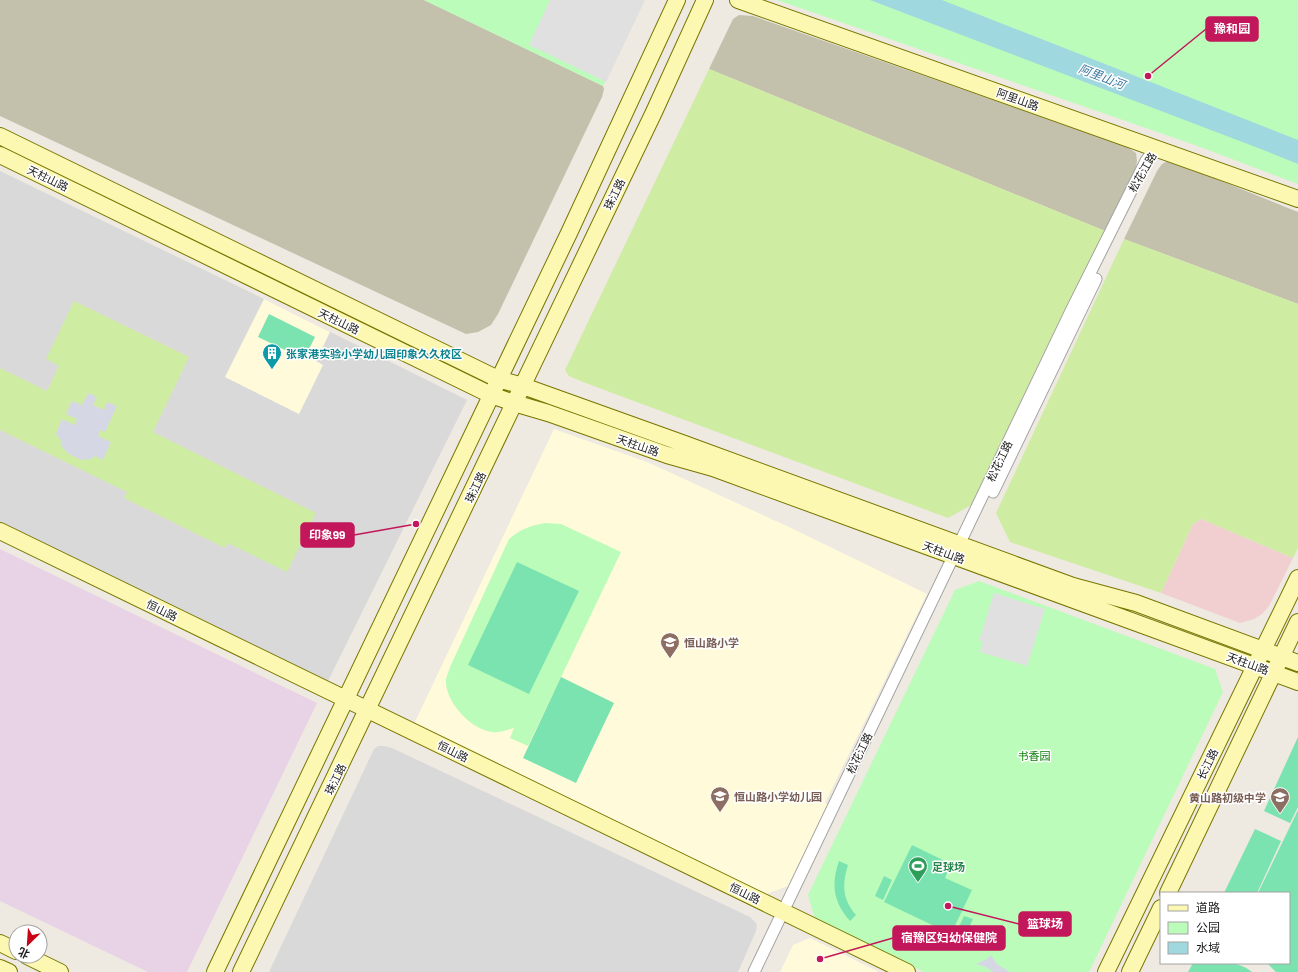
<svg xmlns="http://www.w3.org/2000/svg" width="1298" height="972" viewBox="0 0 1298 972" font-family="Barlow,'Noto Sans SC',sans-serif">
  <style>
    .residential { fill: #dad9d9 }
    .commercial { fill: #f1cfd1 }
    .industrial { fill: #e8d3e6 }
    .education { fill: #fffbda }
    .construction { fill: #c3c1ac }
    .grass { fill: #cfeca3 }
    .park { fill: #bcfcba }
    .pitch { fill: #7ae3af }
    .parking { fill: #e0e0e0 }
    .plaza { fill: #d6d7e4 }
    .water { fill: #9fd8df }
    .lines { fill: none; stroke-linecap: round; stroke-linejoin: round }
    .street-casing { stroke: #a3a3a3; stroke-width: 13 }
    .secondary-casing { stroke: #777600; stroke-width: 18 }
    .street { stroke: #fff; stroke-width: 11 }
    .secondary { stroke: #fdf8b1; stroke-width: 16 }
    .labels { text-anchor: middle; dominant-baseline: central; stroke-width: 3; stroke-linejoin: round; paint-order: stroke }
    .street-label { font-size: 11px; fill: #1c1c1c; stroke: #fff }
    .culture-label { font-size: 11px; font-weight: bold; fill: #0d838f; stroke: #fff; text-anchor: start }
    .education-label { font-size: 11px; font-weight: bold; fill: #785e54; stroke: #fff; text-anchor: start }
    .park-label { font-size: 11px; fill: #097f05; stroke: #fff }
    .leisure-label { font-size: 11px; font-weight: bold; fill: #27864d; stroke: #fff; text-anchor: start }
    .water-label { font-size: 12px; font-style: italic; fill: #3f7aa1; stroke: #fff }
    .leader { fill: none; stroke: #c2185b; stroke-width: 1.5 }
    .callout-dot { fill: #c2185b; stroke: #fff; stroke-width: 1.5 }
    .callout { fill: #c2185b; stroke: #c2185b; stroke-width: 1.5 }
    .callout-label { font-size: 12px; text-anchor: middle; font-weight: bold; fill: #fff }
  </style>
  <rect width="100%" height="100%" fill="#eee9e1"/>
  <path class="residential" d="M 0,171 L 264,299 L 467,400 L 328,681 L 0,522 Z
    M 378,746 L 384,746 L 392,748 L 750,917 L 757,924 L 756,931 L 738,972 L 269,972 L 374,749 Z"/>
  <path class="commercial" d="M 1201,519 L 1293,558 L 1269,606 L 1262,614 L 1254,619 L 1240,623 L 1161,593 L 1193,524 Z"/>
  <path class="industrial" d="M 0,549 L 317,703 L 187,972 L 148,972 L 0,901 Z"/>
  <path class="education" d="M 264,299 L 330,332 L 316,361 L 323,365 L 299,414 L 225,377 Z
    M 554,429 L 647,462 L 789,527 L 927,594 L 825,803 L 830,806 L 791,885 L 766,894 L 414,724 Z
    M 810,938 L 879,972 L 780,972 L 793,945 Z"/>
  <path class="construction" d="M 0,0 L 424,0 L 603,86 L 604,89 L 602,97 L 498,314 L 491,325 L 478,332 L 466,334 L 0,116 Z
    M 739,15 L 753,16 L 1127,147 L 1136,153 L 1137,161 L 1136,168 L 1105,231 L 709,69 L 733,19 Z
    M 1169,160 L 1298,212 L 1298,304 L 1124,239 L 1157,171 L 1162,164 Z"/>
  <path class="grass" d="M 709,69 L 1105,231 L 973,504 L 948,518 L 583,382 L 569,376 L 565,370 Z
    M 1124,239 L 1298,304 L 1298,548 L 1293,558 L 1201,519 L 1193,524 L 1161,593 L 1010,542 L 996,513 Z
    M 74,301 L 189,357 L 153,432 L 316,513 L 287,572 L 228,543 L 225,548 L 124,498 L 127,492 L 0,430 L 0,368 L 47,391 L 59,366 L 46,359 Z"/>
  <path class="park" d="M 424,0 L 645,0 L 603,86 Z
    M 777,0 L 1298,0 L 1298,184 L 1195,145 Z
    M 545,523 L 561,524 L 621,552 L 528,746 L 510,738 L 514,728 C 507,730 499,733 492,732 C 471,730 444,701 446,679 C 447,675 449,671 450,667 L 509,539 C 521,529 529,526 545,523 Z
    M 979,581 L 1215,669 L 1223,692 L 1089,972 L 924,972 L 815,919 L 808,895 L 955,590 Z"/>
  <path class="pitch" d="M 269,314 L 315,337 L 304,359 L 258,337 Z
    M 517,562 L 579,591 L 529,694 L 468,665 Z
    M 561,677 L 614,703 L 576,783 L 523,758 Z
    M 1298,737 L 1298,807 L 1290,823 L 1264,811 Z
    M 1298,810 L 1298,972 L 1276,972 L 1267,963 L 1289,963 L 1289,893 L 1258,893 Z
    M 1255,829 L 1281,841 L 1257,893 L 1224,893 Z
    M 912,845 L 951,864 L 945,878 L 972,890 L 951,934 L 884,902 Z
    M 839,861 L 848,865 C 842,884 842,899 856,915 L 850,921 C 833,902 831,884 839,861 Z
    M 884,876 L 892,880 L 883,900 L 875,896 Z
    M 964,916 L 973,919 L 963,940 L 954,937 Z
    M 1193,963 L 1210,963 L 1210,964 C 1225,961 1239,962 1252,972 L 1188,972 Z"/>
  <path class="parking" d="M 550,0 L 645,0 L 606,82 L 529,45 Z
    M 994,593 L 1045,609 L 1027,666 L 980,652 L 983,642 L 979,641 Z"/>
  <path class="plaza" d="M 88,393 L 97,397 L 93,405 L 104,410 L 107,402 L 117,406 L 105,432 L 100,430 L 98,436 L 111,442 L 103,460 L 95,456 L 91,459 L 82,460 L 75,457 L 69,454 L 64,449 L 60,444 L 62,442 L 56,434 L 62,419 L 75,425 L 77,419 L 66,414 L 72,401 L 82,405 Z
    M 991,955 L 997,964 L 1010,972 L 993,972 L 986,967 L 976,964 L 987,959 Z"/>
  <path class="water" d="M 870,0 L 942,0 L 1298,140 L 1298,164 L 1266,151 Z"/>
  <g class="lines">
    <g class="street-casing">
      <path id="street" d="M 993,492 L 1096,279
        M 754,972 L 1071,311 L 1146,161 L 1155,148"/>
    </g>
    <g class="secondary-casing">
      <path id="secondary" d="M 738,0 L 1298,199
        M 0,136 L 498,379 L 523,386 L 682,443 L 1073,586 L 1136,603 L 1298,663
        M 0,155 L 491,395 L 514,403 L 548,413 L 667,455 L 713,468 L 1298,682
        M 0,531 L 907,972
        M 1168,893 L 1298,622
        M 0,943 L 16,951
        M 27,956 L 60,972
        M 0,968 L 9,972
        M 215,972 L 569,233 L 677,0
        M 241,972 L 654,112 L 705,0
        M 1106,972 L 1298,578
        M 1130,972 L 1161,908"/>
    </g>
    <use href="#street" class="street"/>
    <use href="#secondary" class="secondary"/>
  </g>
  <defs>
    <g id="building-pin" transform="scale(1)"><path d="M0 17L-7.5 6A9.5 9.5 0 1 1 7.5 6Z" fill="#0f9aa8" stroke="#fff"/><path d="M-4-6H4V6H1V3H-1V6H-4ZM-2.5-4.3h1.7v1.8h-1.7ZM.8-4.3h1.7v1.8H.8ZM-2.5-1h1.7V.8h-1.7ZM.8-1h1.7V.8H.8Z" fill="#fff"/></g>
    <g id="school-pin" transform="scale(1)"><path d="M0 17L-7.5 6A9.5 9.5 0 1 1 7.5 6Z" fill="#8d6e63" stroke="#fff"/><path d="M0-5L7-2L0 1L-7-2ZM-4 1L0 2.5L4 1V4Q0 6-4 4Z" fill="#fff"/></g>
    <g id="stadium-pin" transform="scale(1)"><path d="M0 17L-7.5 6A9.5 9.5 0 1 1 7.5 6Z" fill="#2e9e5b" stroke="#fff"/><path d="M0-5a6.5 5 0 1 0 0 10a6.5 5 0 1 0 0-10ZM-3.5-1.8h7v3.6h-7Z" fill="#fff"/></g>
  </defs>
  <g fill-rule="evenodd">
    <use href="#building-pin" x="272" y="353"/>
    <use href="#school-pin" x="670" y="642"/>
    <use href="#school-pin" x="720" y="796"/>
    <use href="#school-pin" x="1280" y="797"/>
    <use href="#stadium-pin" x="918" y="866"/>
  </g>
  <g class="labels">
    <g class="street-label">
      <text transform="translate(1018 99) rotate(20)">阿里山路</text>
      <text transform="translate(1142 172) rotate(-60)">松花江路</text>
      <text transform="translate(48 178) rotate(26)">天柱山路</text>
      <text transform="translate(614 194) rotate(-64)">珠江路</text>
      <text transform="translate(339 321) rotate(26)">天柱山路</text>
      <text transform="translate(638 445) rotate(19)">天柱山路</text>
      <text transform="translate(999 461) rotate(-64)">松花江路</text>
      <text transform="translate(475 487) rotate(-65)">珠江路</text>
      <text transform="translate(944 552) rotate(20)">天柱山路</text>
      <text transform="translate(162 610) rotate(26)">恒山路</text>
      <text transform="translate(1248 663) rotate(20)">天柱山路</text>
      <text transform="translate(453 751) rotate(26)">恒山路</text>
      <text transform="translate(859 753) rotate(-64)">松花江路</text>
      <text transform="translate(1207 764) rotate(-64)">长江路</text>
      <text transform="translate(335 779) rotate(-64)">珠江路</text>
      <text transform="translate(745 893) rotate(26)">恒山路</text>
    </g>
    <g class="culture-label">
      <text x="286" y="353">张家港实验小学幼儿园印象久久校区</text>
    </g>
    <g class="education-label">
      <text x="684" y="642">恒山路小学</text>
      <text x="734" y="796">恒山路小学幼儿园</text>
      <text x="1266" y="797" text-anchor="end">黄山路初级中学</text>
    </g>
    <g class="park-label">
      <text x="1034" y="755">书香园</text>
    </g>
    <g class="leisure-label">
      <text x="932" y="866">足球场</text>
    </g>
    <g class="water-label">
      <text transform="translate(1102 76) rotate(21)">阿里山河</text>
    </g>
  </g>
  <path class="leader" d="M1148 76L1206 29M416 524L354 535M948 906L1019 924M820 959L893 938"/>
  <g class="callout-dot">
    <circle cx="1148" cy="76" r="4"/>
    <circle cx="416" cy="524" r="4"/>
    <circle cx="948" cy="906" r="4"/>
    <circle cx="820" cy="959" r="4"/>
  </g>
  <g class="callout">
    <rect x="1206" y="17" width="52" height="24" rx="4"/>
    <rect x="301" y="523" width="53" height="24" rx="4"/>
    <rect x="1019" y="912" width="52" height="24" rx="4"/>
    <rect x="893" y="926" width="112" height="24" rx="4"/>
  </g>
  <g class="callout-label">
    <text x="1232" y="33">豫和园</text>
    <text x="327" y="539">印象99</text>
    <text x="1045" y="928">篮球场</text>
    <text x="949" y="942">宿豫区妇幼保健院</text>
  </g>
  <rect x="1160" y="892" width="130" height="72" fill="#ffffff" stroke="#a4a4a4"/>
  <rect x="1168" y="905" width="20" height="6" fill="#fdf8b1" stroke="#a4a4a4"/>
  <text x="1196" y="912" font-size="12" fill="#1c1c1c">道路</text>
  <rect x="1168" y="922" width="20" height="12" fill="#bcfcba" stroke="#a4a4a4"/>
  <text x="1196" y="932" font-size="12" fill="#1c1c1c">公园</text>
  <rect x="1168" y="942" width="20" height="12" fill="#9fd8df" stroke="#a4a4a4"/>
  <text x="1196" y="952" font-size="12" fill="#1c1c1c">水域</text>
  <g transform="translate(28 944) rotate(205)"><circle r="19" fill="#ffffff" stroke="#a4a4a4"/>
  <path d="M0-3L7 15L0 10L-7 15Z" fill="#c90016"/>
  <text y="-6" font-size="11" font-weight="bold" text-anchor="middle" fill="#1c1c1c">北</text>
  </g>
</svg>
